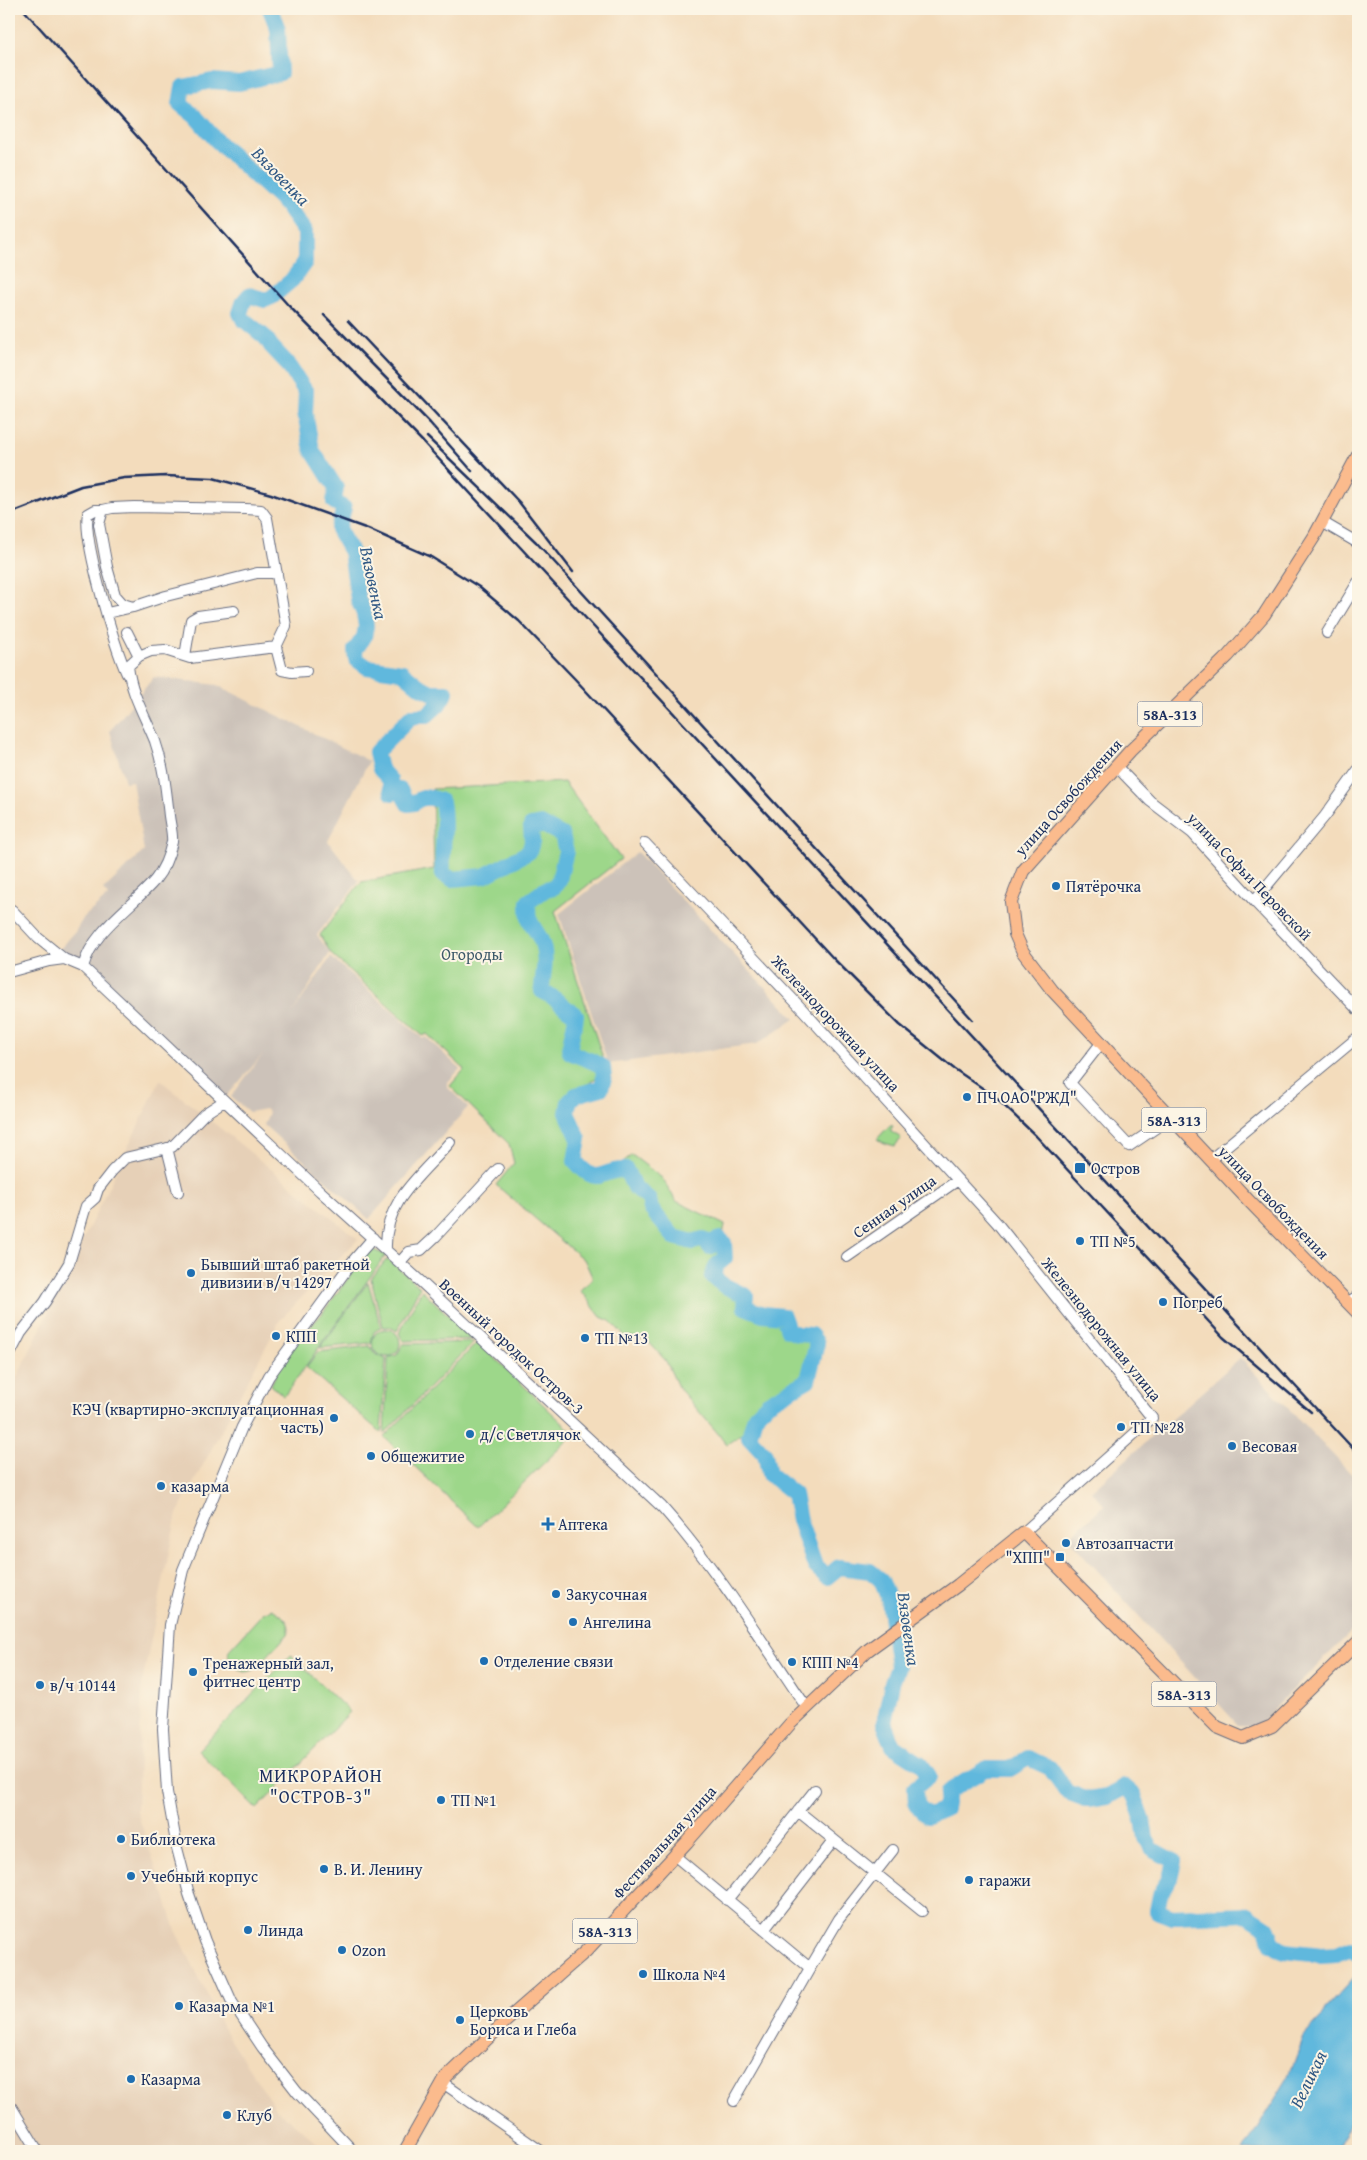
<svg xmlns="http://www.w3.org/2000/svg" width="1367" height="2160" viewBox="0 0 1367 2160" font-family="'Gentium Book Plus',serif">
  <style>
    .built { fill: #e6d0b7 }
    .industrial { fill: #ccc2b9 }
    .green { fill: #9dd78a; stroke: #5c8374 }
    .water { fill: #60b8dd; stroke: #3e749e }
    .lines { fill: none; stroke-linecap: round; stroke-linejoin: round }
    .river { stroke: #60b8dd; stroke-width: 16 }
    .minor-casing { stroke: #676c7f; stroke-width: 12 }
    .major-casing { stroke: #676c7f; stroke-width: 14 }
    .minor { stroke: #fff; stroke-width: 10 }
    .major { stroke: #fbbb8d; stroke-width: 12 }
    .rail { stroke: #1b2f5e; stroke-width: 2.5 }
    .poi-dot { fill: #1f6fb2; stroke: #fcf5e5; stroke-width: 2 }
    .labels { text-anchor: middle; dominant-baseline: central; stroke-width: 4; stroke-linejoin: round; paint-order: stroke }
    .shield { fill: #fcf5e5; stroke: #5e6a86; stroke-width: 1 }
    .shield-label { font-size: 15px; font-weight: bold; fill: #1b2f5e }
    .street-label { font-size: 16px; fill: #1b2f5e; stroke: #fcf5e5 }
    .poi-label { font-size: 16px; fill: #1b2f5e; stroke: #fcf5e5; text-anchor: start }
    .park-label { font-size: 16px; fill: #3c5969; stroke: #fcf5e5 }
    .water-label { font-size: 18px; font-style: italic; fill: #305884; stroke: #fcf5e5 }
    .neighbourhood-label { font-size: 18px; letter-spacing: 1px; fill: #1b2f5e; stroke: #fcf5e5 }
  </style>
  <rect width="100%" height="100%" fill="#fcf5e5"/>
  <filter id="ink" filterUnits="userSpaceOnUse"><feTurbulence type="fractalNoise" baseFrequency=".02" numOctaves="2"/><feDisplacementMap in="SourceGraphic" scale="10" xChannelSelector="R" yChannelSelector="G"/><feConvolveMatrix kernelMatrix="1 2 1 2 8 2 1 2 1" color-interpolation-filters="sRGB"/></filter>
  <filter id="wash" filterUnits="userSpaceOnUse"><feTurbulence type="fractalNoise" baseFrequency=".0096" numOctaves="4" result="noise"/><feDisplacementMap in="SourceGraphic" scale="20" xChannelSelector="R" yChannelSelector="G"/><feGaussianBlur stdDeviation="1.12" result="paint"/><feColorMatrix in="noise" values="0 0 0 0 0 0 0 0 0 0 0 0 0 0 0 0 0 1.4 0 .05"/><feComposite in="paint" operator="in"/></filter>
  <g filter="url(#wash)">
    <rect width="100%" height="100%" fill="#f3dcbc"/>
    <path class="built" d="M 160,1080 L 358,1239 L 280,1320 L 177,1514 L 142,1683 L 137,1811 L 176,1930 L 224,2030 L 275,2108 L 327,2151 L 9,2151 L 9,1394 Z"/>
    <path class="industrial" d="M 154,677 L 217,685 L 369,761 L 328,841 L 359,881 L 317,935 L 330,953 L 291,1015 L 331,957 L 423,1039 L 426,1037 L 460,1069 L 447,1083 L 447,1087 L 468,1107 L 369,1219 L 264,1125 L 269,1112 L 265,1109 L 249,1112 L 231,1097 L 263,1054 L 227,1096 L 79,960 L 60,949 L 75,932 L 84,917 L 108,896 L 103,890 L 144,851 L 132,781 L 125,782 L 110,731 Z
      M 637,852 L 795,1019 L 757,1044 L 608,1064 L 559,914 Z
      M 1240,1358 L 1358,1481 L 1358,1625 L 1262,1721 L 1253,1726 L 1238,1725 L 1068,1538 L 1104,1505 L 1091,1491 Z"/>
    <path class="green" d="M 564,782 L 621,859 L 555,911 L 607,1070 L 567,1099 L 563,1113 L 574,1138 L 571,1155 L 571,1166 L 587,1179 L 598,1181 L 632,1155 L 662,1178 L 676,1201 L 725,1225 L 720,1250 L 706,1279 L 739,1300 L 743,1312 L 762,1318 L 780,1321 L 785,1331 L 809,1340 L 813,1345 L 808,1371 L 802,1380 L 780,1391 L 760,1406 L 745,1432 L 727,1444 L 678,1387 L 666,1361 L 647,1340 L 625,1336 L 610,1321 L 601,1317 L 580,1290 L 593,1279 L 585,1261 L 496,1185 L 514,1163 L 509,1144 L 450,1086 L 464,1070 L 462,1067 L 427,1034 L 423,1036 L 332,955 L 320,935 L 361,882 L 434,869 L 432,789 Z
      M 890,1125 L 893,1126 L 890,1131 L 901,1138 L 895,1146 L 884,1143 L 877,1139 Z
      M 373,1250 L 386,1255 L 284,1396 L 271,1385 L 286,1353 L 321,1315 L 366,1254 Z
      M 386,1260 L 390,1261 L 420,1287 L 397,1331 L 390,1327 L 383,1327 L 371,1279 Z
      M 368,1282 L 381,1327 L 374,1332 L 371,1343 L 320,1348 Z
      M 422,1290 L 473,1339 L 403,1341 L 399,1333 Z
      M372 1343a14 14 0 1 1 28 0a14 14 0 1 1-28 0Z
      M 474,1342 L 384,1434 L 388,1358 L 397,1355 L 403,1344 Z
      M 478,1342 L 574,1434 L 478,1527 L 384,1437 Z
      M 370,1346 L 375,1354 L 386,1359 L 381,1433 L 306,1367 L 318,1352 Z
      M 272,1609 C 282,1615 292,1622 288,1634 L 254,1670 L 245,1672 C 236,1668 226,1660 229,1650 L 263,1613 Z
      M 291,1655 L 350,1712 L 257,1809 L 198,1751 Z"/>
    <path class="water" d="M 1358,1973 L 1358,2110 L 1335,2151 L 1243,2151 L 1289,2076 L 1304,2036 L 1322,2017 L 1327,2007 Z"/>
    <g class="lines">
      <path class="river" d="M 270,9 L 278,29 L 280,73 L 239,83 L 212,81 L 183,87 L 180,104 L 195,116 L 217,141 L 285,204 L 305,232 L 305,262 L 292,280 L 272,297 L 265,300 L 249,295 L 244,301 L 240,313 L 243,319 L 266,338 L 271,346 L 286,362 L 306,392 L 305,413 L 312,450 L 336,488 L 334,502 L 344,508 L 338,529 L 351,552 L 358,599 L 364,614 L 366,626 L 364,637 L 355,650 L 356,659 L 367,667 L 402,672 L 419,686 L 431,692 L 446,692 L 439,704 L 426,716 L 412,716 L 376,752 L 380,769 L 390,780 L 392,793 L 400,790 L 408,804 L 414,803 C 423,795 433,797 442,802 C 447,826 441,850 443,874 L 452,879 L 484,876 L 529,852 L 532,842 L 531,826 L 541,824 L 562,835 L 566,851 L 559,880 L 554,887 L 546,889 L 528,902 C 528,907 528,913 529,918 C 532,927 539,934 542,943 C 548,961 542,973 542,991 C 556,997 563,1007 576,1015 C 575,1030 569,1038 570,1052 C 581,1058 593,1060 603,1067 L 604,1079 L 601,1088 L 576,1095 L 569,1102 L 567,1113 L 579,1139 L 575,1161 C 600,1190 600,1168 626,1170 L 634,1187 L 649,1199 L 651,1209 L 674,1237 L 693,1242 L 703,1239 L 710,1247 L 714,1241 L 720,1239 L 724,1243 L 725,1258 L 717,1265 L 712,1276 L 723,1285 L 746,1296 L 745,1307 L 763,1314 L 783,1316 L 788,1330 L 797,1334 L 811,1335 L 817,1343 L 808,1380 L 768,1403 L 755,1416 L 749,1437 L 765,1454 L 769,1474 L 794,1494 L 799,1520 L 815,1566 L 827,1577 L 839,1567 L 870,1571 L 881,1580 L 889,1600 L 898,1667 L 892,1683 L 884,1723 L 893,1746 L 921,1764 L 929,1776 L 915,1788 L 916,1805 L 928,1816 L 945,1809 L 948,1792 L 985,1769 L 1010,1769 L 1028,1758 L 1050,1768 L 1067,1792 L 1088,1800 L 1107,1797 L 1125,1787 L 1134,1795 L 1143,1820 L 1146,1838 L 1152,1849 L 1174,1861 L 1170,1878 L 1160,1895 L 1157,1911 L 1172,1917 L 1247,1914 L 1267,1927 L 1273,1944 L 1284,1951 L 1321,1955 L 1337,1954 L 1351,1948 L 1358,1954"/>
    </g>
  </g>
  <g filter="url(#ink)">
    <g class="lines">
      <g class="minor-casing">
        <path id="minor" d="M 103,510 L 95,510 L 88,514 C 82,538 115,648 127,674
          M 1322,522 L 1358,543
          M 107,613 L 133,607
          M 127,632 L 139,656
          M 1327,633 L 1358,582
          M 276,647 L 282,670 L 292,672 L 306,671
          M 185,656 L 191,620 L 198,616 L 234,611
          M 1116,766 L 1150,801 L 1192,833 L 1254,901 L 1358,1010
          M 645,843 L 803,1010 L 997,1223 L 1152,1418 L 1024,1532
          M 1254,901 L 1325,816 L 1358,770
          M 9,910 L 12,910 L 38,938 L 64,959
          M 83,967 C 93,930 131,908 155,880 C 163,870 169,856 172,842 C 173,835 170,824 169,816 C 166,789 164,767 155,741 C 145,716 131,694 128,666 L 139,656 L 151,651 L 165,650 L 190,658 L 276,647 L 286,626 L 267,518 L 261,510 L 246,509 L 134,507 L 112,508 L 103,510 L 99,524 L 107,567 L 115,595 L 123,604 L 133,607 L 166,596 L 257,573 L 277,573
          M 9,972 L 49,961 L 64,959 L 83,967 L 320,1191 L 419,1280 L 662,1507 C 717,1569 761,1640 807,1708
          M 1102,1042 L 1070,1083 L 1129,1146 L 1172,1117
          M 167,1148 L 178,1192
          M 1211,1159 L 1358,1037
          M 386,1249 C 384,1201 421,1176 450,1142
          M 847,1257 L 958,1180
          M 400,1262 L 409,1252 L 421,1250 L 436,1236 L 498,1169
          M 1348,1302 L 1358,1296
          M 9,1356 L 21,1333 L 45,1302 L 69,1263 L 86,1206 L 95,1198 L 98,1189 L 112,1171 L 125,1158 L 172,1147 L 204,1114 L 224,1101
          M 834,1840 L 922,1911
          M 675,1856 L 810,1968 L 839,1919 L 893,1850
          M 727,1900 L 815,1790
          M 764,1930 L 834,1840 L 798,1811
          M 443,2083 L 541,2151
          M 734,2101 L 810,1968
          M 9,2103 L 38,2151
          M 353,2151 L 297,2092 L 262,2047 L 232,2002 L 205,1941 L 189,1894 L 177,1848 L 167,1792 L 163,1729 L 170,1625 L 183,1570 L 242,1427 L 269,1376 L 352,1262 L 373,1238"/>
      </g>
      <g class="major-casing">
        <path id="major" d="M 1358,455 L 1314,537 L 1264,615 L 1228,656 L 1130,751 L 1023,871 L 1011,902 L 1015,934 L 1023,952 L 1052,990 L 1249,1201 L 1358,1313
          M 405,2151 L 446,2078 L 507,2020 L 586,1951 L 687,1842 L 790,1724 L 868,1650 L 958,1585 L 1024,1532 L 1217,1727 L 1243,1738 L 1272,1726 L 1358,1642"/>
      </g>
      <use href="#minor" class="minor"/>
      <use href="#major" class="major"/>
      <path class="rail" d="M 23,9 L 288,305 L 423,442 L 1358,1454
        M 324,315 L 430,423 L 472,471
        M 348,321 L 519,502 L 573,572
        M 427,437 L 536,542 L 972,1019
        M 9,514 L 81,486 L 124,478 L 166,476 L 213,478 L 271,494 L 368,529 L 431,557 L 479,587 L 519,621 L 574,678 L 833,958 L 900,1025 L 953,1068 L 994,1096 L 1036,1136 L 1223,1337 L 1311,1412"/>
    </g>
  </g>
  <g class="poi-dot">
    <circle cx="1056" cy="886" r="5"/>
    <circle cx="967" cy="1097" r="5"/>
    <rect x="1074" y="1162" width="12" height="12" rx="2.5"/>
    <circle cx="1080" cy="1241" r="5"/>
    <circle cx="191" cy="1273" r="5"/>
    <circle cx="1163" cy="1302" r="5"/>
    <circle cx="276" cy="1336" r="5"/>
    <circle cx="585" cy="1338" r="5"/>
    <circle cx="334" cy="1418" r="5"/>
    <circle cx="1121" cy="1427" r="5"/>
    <circle cx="470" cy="1434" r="5"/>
    <circle cx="1232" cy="1446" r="5"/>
    <circle cx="371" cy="1456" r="5"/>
    <circle cx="161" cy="1486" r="5"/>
    <path d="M545.5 1516.5h5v5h5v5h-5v5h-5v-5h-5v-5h5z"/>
    <circle cx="1066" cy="1543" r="5"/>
    <rect x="1055" y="1552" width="10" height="10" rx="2.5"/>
    <circle cx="556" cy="1594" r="5"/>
    <circle cx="573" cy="1622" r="5"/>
    <circle cx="484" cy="1661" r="5"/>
    <circle cx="792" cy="1662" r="5"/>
    <circle cx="193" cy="1672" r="5"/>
    <circle cx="40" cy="1685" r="5"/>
    <circle cx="441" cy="1800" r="5"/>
    <circle cx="121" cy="1839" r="5"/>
    <circle cx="324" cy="1869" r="5"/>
    <circle cx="131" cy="1876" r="5"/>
    <circle cx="969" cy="1880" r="5"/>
    <circle cx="248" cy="1930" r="5"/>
    <circle cx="342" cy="1950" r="5"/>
    <circle cx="643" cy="1974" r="5"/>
    <circle cx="179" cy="2006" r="5"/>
    <circle cx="460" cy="2020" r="5"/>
    <circle cx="131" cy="2079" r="5"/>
    <circle cx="227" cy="2115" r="5"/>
  </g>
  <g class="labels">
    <g class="shield">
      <rect x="1137.5" y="701.5" width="65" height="25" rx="4"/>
      <rect x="1141.5" y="1107.5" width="65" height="25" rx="4"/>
      <rect x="1151.5" y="1681.5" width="65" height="25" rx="4"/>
      <rect x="572.5" y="1918.5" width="65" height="25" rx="4"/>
    </g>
    <g class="shield-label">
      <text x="1170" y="714">58А-313</text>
      <text x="1174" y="1120">58А-313</text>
      <text x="1184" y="1694">58А-313</text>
      <text x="605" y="1931">58А-313</text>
    </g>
    <g class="street-label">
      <text transform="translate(1068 797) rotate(-48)">улица Освобождения</text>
      <text transform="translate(1250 876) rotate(46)">улица Софьи Перовской</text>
      <text transform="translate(836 1023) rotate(47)">Железнодорожная улица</text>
      <text transform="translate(1274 1202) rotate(46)">улица Освобождения</text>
      <text transform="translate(894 1206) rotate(-35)">Сенная улица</text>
      <text transform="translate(1102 1329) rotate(51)">Железнодорожная улица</text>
      <text transform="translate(512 1346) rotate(43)">Военный городок Остров-3</text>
      <text transform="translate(664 1842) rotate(-48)">Фестивальная улица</text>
    </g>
    <g class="poi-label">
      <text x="1066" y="886">Пятёрочка</text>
      <text x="977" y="1097">ПЧ ОАО"РЖД"</text>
      <text x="1091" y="1168">Остров</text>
      <text x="1090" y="1241">ТП №5</text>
      <text x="201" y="1264">Бывший штаб ракетной<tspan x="201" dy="18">дивизии в/ч 14297</tspan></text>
      <text x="1173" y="1302">Погреб</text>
      <text x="286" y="1336">КПП</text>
      <text x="595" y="1338">ТП №13</text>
      <text x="324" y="1409" text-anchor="end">КЭЧ (квартирно-эксплуатационная<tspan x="324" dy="18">часть)</tspan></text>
      <text x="1131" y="1427">ТП №28</text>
      <text x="480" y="1434">д/с Светлячок</text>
      <text x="1242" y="1446">Весовая</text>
      <text x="381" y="1456">Общежитие</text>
      <text x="171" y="1486">казарма</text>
      <text x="558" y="1524">Аптека</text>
      <text x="1076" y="1543">Автозапчасти</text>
      <text x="1050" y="1557" text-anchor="end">"ХПП"</text>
      <text x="566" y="1594">Закусочная</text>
      <text x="583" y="1622">Ангелина</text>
      <text x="494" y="1661">Отделение связи</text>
      <text x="802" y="1662">КПП №4</text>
      <text x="203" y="1663">Тренажерный зал,<tspan x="203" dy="18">фитнес центр</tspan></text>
      <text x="50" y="1685">в/ч 10144</text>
      <text x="451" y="1800">ТП №1</text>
      <text x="131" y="1839">Библиотека</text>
      <text x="334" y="1869">В. И. Ленину</text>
      <text x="141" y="1876">Учебный корпус</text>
      <text x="979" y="1880">гаражи</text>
      <text x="258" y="1930">Линда</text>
      <text x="352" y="1950">Ozon</text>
      <text x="653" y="1974">Школа №4</text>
      <text x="189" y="2006">Казарма №1</text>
      <text x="470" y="2011">Церковь<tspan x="470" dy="18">Бориса и Глеба</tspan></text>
      <text x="141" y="2079">Казарма</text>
      <text x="237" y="2115">Клуб</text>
    </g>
    <g class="park-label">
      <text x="472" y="954">Огороды</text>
    </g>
    <g class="water-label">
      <text transform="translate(281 176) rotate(46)">Вязовенка</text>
      <text transform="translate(374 583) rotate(78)">Вязовенка</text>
      <text transform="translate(909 1629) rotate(82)">Вязовенка</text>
      <text transform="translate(1308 2079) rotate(-64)">Великая</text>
    </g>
    <g class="neighbourhood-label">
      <text x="321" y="1775">МИКРОРАЙОН<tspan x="321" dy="21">"ОСТРОВ-3"</tspan></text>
    </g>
  </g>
  <rect width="1367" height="2160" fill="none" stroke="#fcf5e5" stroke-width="30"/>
</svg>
